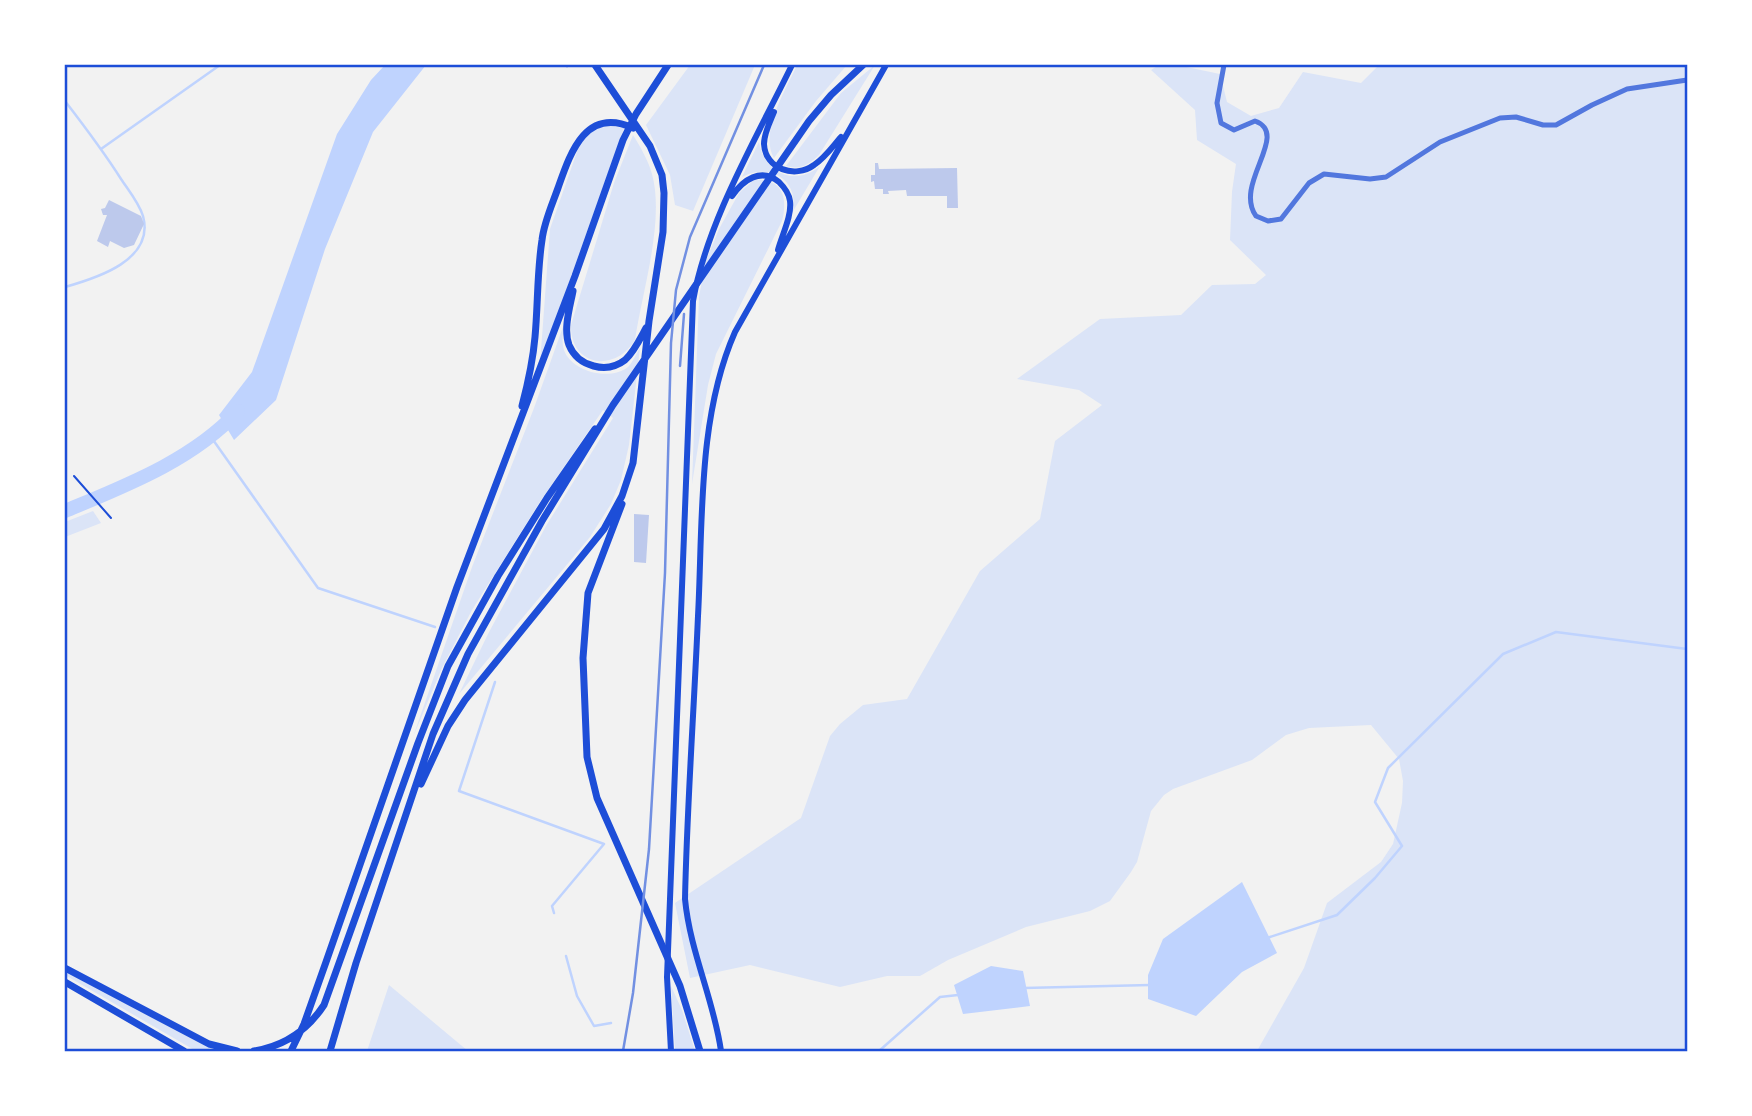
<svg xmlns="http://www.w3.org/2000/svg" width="1752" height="1116" viewBox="0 0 1752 1116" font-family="Commissioner,sans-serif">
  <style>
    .green { fill: #dbe4f7 }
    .water { fill: #bfd3fe }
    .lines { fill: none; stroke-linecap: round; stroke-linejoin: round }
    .stream { stroke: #bfd3fe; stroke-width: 2.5 }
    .river { stroke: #bfd3fe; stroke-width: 14 }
    .building { fill: #bdc9ec }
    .path { stroke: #1d4ed8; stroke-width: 2 }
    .pedestrian { stroke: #5277de; stroke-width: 2.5 }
    .tertiary { stroke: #5277de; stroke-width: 5 }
    .primary { stroke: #1d4ed8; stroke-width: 6 }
    .trunk { stroke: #1d4ed8; stroke-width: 7 }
    .rail { stroke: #7290e2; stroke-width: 2.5 }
    .neatline { fill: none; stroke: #1d4ed8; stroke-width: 2.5 }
  </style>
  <rect width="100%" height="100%" fill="#f2f2f2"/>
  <path class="green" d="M 690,65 L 755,65 L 693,211 L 675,205 L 670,175 L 646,125 Z
    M 797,65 L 847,65 L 816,101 L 774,158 C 759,133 786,89 797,65 Z
    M 875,65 L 819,155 C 808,165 801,170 786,166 L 841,93 Z
    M 1159,65 L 1177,65 L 1220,74 L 1227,102 L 1251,116 L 1279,108 L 1303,72 L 1361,83 L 1379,65 L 1687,65 L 1687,1051 L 1257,1051 L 1304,968 L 1327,903 L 1381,862 L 1393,844 L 1402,803 L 1403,781 L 1399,759 L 1371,725 L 1309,728 L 1286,735 L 1252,760 L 1173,789 L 1164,795 L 1151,811 L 1137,862 L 1131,872 L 1110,901 L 1090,911 L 1026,927 L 948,960 L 920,976 L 887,976 L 840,987 L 750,965 L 690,978 L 675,903 L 801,818 L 830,736 L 840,724 L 863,705 L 907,699 L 980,571 L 1040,519 L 1055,441 L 1102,405 L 1079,390 L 1017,379 L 1100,319 L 1181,315 L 1212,285 L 1255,284 L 1266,275 L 1230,240 L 1232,192 L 1236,164 L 1197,140 L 1195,110 L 1151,70 Z
    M 612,126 L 624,128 L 540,364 L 550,229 L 579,146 L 590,133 L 599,128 Z
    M 633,135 C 641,148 648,160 652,174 C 665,221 642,292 635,340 C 615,373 570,367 571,325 L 614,183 Z
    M 759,142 C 764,173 795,187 820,166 L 792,213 C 801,181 770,162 742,177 Z
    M 754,180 C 783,178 788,198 782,221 L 716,354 L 708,385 L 692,484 L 699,297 L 705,263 L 719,229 L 739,193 Z
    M 564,324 C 563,331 562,339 563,346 C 567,371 609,382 628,367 C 633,362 636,354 640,348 L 629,445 L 621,480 L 611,504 L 590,537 L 459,694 L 488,634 L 546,526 L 613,418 L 603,410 L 541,500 L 472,610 L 442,668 L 413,737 L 472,567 L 534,408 Z
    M 93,511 L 101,523 L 65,537 L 65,522 Z
    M 65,971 L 207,1047 L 219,1051 L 196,1051 L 65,975 Z
    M 389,985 L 468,1051 L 367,1051 Z
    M 671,986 L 682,1010 L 695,1051 L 675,1051 Z"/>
  <path class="water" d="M 385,65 L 426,65 L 373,132 L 325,249 L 276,400 L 234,440 L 219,415 L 252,372 L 337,134 L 371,80 Z
    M 1242,882 L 1277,953 L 1242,972 L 1196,1016 L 1148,999 L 1148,975 L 1163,939 Z
    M 991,966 L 1023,971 L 1030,1006 L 963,1014 L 954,985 Z"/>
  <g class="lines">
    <path class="stream" d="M 65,101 C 85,127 104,152 121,179 C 129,191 139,203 143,216 C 155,260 97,278 65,287
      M 101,149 L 220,65
      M 211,437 L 318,588 L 435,627
      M 495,682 L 459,791 L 604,844 L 552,906 L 554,913
      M 1267,938 L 1337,915 L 1375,878 L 1402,846 L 1375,802 L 1388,768 L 1503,654 L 1556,632 L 1687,649
      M 566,956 L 577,996 L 594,1026 L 611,1023
      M 1024,988 L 1150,985
      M 879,1051 L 940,997 L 958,995"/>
    <path class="river" d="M 65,511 C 125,486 193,460 238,411"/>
  </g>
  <path class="building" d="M 875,163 L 878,163 L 879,169 L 957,168 L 958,208 L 947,208 L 947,196 L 907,196 L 906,190 L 888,191 L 889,194 L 883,194 L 883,189 L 875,189 L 874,181 L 871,182 L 871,175 L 875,175 Z
    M 109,200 L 141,216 L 144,224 L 134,245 L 124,248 L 110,241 L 108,247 L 97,241 L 107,215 L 103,215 L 101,209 L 105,208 Z
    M 634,514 L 649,515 L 646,563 L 634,562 Z"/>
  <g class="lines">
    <path class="path" d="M 74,476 L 111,518"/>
    <path class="pedestrian" d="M 566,65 L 567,66"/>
    <path class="tertiary" d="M 1224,65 L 1217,103 L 1221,123 L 1234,130 L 1255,121 C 1291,134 1233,184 1256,216 L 1268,221 L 1281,219 L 1309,183 L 1324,174 L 1370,179 L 1386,177 L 1440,142 L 1500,118 L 1516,117 L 1543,125 L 1556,125 L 1592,105 L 1627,89 L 1687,80"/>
    <path class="primary" d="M 774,112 C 770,122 764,133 764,144 C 765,169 795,179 814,165 C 825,158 833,146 841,137
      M 732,196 C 743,180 761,167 779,182 C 784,187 789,193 790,201 C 792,216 782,235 778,250
      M 671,1051 L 667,977 L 693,301 C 707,221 757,137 792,65
      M 721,1051 C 714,1000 690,952 685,899 C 687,805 694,711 698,616 C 703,524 697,418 735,332 L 886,65"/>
    <path class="trunk" d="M 573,291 C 570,307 563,329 569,345 C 578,367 607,374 625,360 C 634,352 640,339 646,328
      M 522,406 C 528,383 533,360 535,337 C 538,305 537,272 542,240 C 544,222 552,205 558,188 C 570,154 585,106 633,128
      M 622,504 L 588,593 L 583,658 L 587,757 L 597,798 L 680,986 L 700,1051
      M 421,784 L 448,726 L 465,700 L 604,529 L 622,496 L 633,463 L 649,321 L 663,232 L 664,193 L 662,175 L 650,146 L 595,65
      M 65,968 L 209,1044 L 237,1051
      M 65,982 L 184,1051
      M 254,1051 C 285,1046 307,1031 324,1005 L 418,743 L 448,666 L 498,576 L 547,498 L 595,429
      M 291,1051 L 304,1024 L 326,962 L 457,587 L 575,276 L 623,140 L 636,114 L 668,65
      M 330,1051 L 356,963 L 433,734 L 468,654 L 542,521 L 613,405 L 809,121 L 831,95 L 863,65"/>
    <path class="rail" d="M 680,366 L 684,314
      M 623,1051 L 633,993 L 649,849 L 665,573 L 671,343 L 676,290 L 690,237 L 764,65"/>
  </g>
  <rect width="1752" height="1116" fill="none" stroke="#ffffff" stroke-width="133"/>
  <rect x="66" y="66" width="1620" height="984" class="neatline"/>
</svg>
